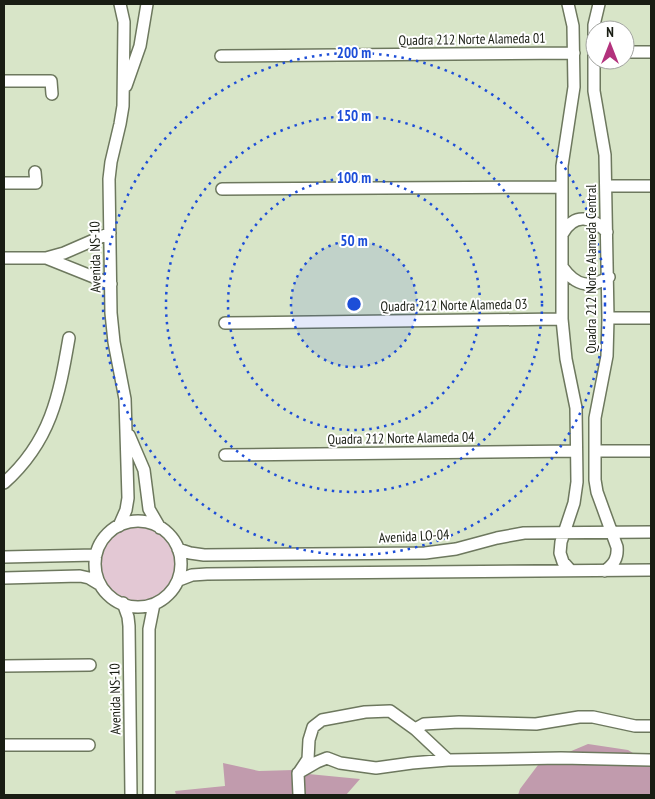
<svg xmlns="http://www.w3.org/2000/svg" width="655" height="799" font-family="'PT Sans Narrow',sans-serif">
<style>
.green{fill:#e3c8d4}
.forest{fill:#c19bad}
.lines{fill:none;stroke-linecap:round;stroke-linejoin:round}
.minor-casing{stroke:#6d785e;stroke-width:14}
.minor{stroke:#fff;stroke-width:11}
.ring{fill:none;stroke:#1d4ed8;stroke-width:2.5;stroke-dasharray:2.5 5}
.labels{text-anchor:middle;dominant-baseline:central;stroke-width:4;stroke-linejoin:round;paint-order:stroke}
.street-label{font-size:14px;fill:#191d13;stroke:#fff}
.centre{fill:#1d4ed8;stroke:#fff;stroke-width:2.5}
.ring-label{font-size:15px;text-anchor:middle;font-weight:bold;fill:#1d4ed8;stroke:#fff;stroke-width:4;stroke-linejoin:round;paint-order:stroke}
</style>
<rect width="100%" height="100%" fill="#d8e5c8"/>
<path class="green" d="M100 564a38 38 0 1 1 76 0a38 38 0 1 1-76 0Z"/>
<path class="forest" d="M588,744l40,6 23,14v31h-133l2,-6 18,-24z
M223,763l36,8 35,-1 4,3 62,6 -14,16h-170l-1,-4 50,-5z"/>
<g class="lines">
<defs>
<path id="minor" d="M568,4l5,22 1,61 -12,79v153l4,40 10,49 1,74 -3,21 -13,39 -1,11 3,9 8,9
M599,4l-5,21v66l11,64 3,163 -1,38 -12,62v62l2,12 20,55c1,11 -3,17 -12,24
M625,52h26
M221,56l353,-3
M4,81h47l1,13
M126,86l14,-40 7,-42
M4,183h32l-1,-11
M607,186h44
M222,189l340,-2
M563,233c12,-21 29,-16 44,-1
M4,258h42l18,-5 46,-20
M46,258l65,26
M563,268c13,18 27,21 46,9
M608,318h43
M225,323l337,-4
M129,435l15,35 5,39 11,19
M595,451h56
M225,455l351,-4
M4,483c47,-42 55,-87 65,-145
M95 564a43 43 0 1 1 86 0a43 43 0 1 1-86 0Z
M119,526l7,-16 2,-12 -3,-99 -11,-57 -3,-29 -2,-134 2,-17 9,-38 3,-18 1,-84 -4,-18
M178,549l12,4 14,2 221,-2 31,-4 41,-11 27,-5 127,-1
M4,557l92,-2
M4,578l76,-2 9,2 10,6
M179,580l13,-5 15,-1 444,-4
M123,603l5,14 1,9 2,169
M4,666l86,-1
M415,729l9,-5 35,-2 77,2 43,-7h14l42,9h16
M4,745h85
M300,771l8,-12 1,-19 4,-13 9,-7 43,-8 25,-1 25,18 33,31
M149,795v-166l5,-25
M299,795l-1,-22 19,-11 10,-4 13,5 36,5 36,-5 36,-3 113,-2 90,2"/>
</defs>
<use href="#minor" class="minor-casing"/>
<use href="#minor" class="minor"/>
</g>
<circle cx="354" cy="304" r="63" fill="#1d4ed8" fill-opacity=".12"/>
<g class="ring">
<circle cx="354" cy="304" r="63"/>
<circle cx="354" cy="304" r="126"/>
<circle cx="354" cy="304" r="188"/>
<circle cx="354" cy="304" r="251"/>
</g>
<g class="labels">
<g class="street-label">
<text transform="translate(472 39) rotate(-1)">Quadra 212 Norte Alameda 01</text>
<text transform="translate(95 257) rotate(-91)">Avenida NS-10</text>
<text transform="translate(591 269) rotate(-90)">Quadra 212 Norte Alameda Central</text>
<text transform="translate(454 305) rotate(-1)">Quadra 212 Norte Alameda 03</text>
<text transform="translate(401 438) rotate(-1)">Quadra 212 Norte Alameda 04</text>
<text transform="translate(414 536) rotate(-3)">Avenida LO-04</text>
<text transform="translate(115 699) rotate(-91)">Avenida NS-10</text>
</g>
</g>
<circle cx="354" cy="304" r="8" class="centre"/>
<g class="ring-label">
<text x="354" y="58">200 m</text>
<text x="354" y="121">150 m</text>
<text x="354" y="183">100 m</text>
<text x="354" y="246">50 m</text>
</g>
<rect width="655" height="799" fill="none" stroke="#191d13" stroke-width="10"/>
<g transform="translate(610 45)"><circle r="24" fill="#ffffff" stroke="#a3a5a1"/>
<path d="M0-4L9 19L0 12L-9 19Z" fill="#b3327d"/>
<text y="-8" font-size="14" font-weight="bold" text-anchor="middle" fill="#191d13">N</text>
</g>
</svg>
